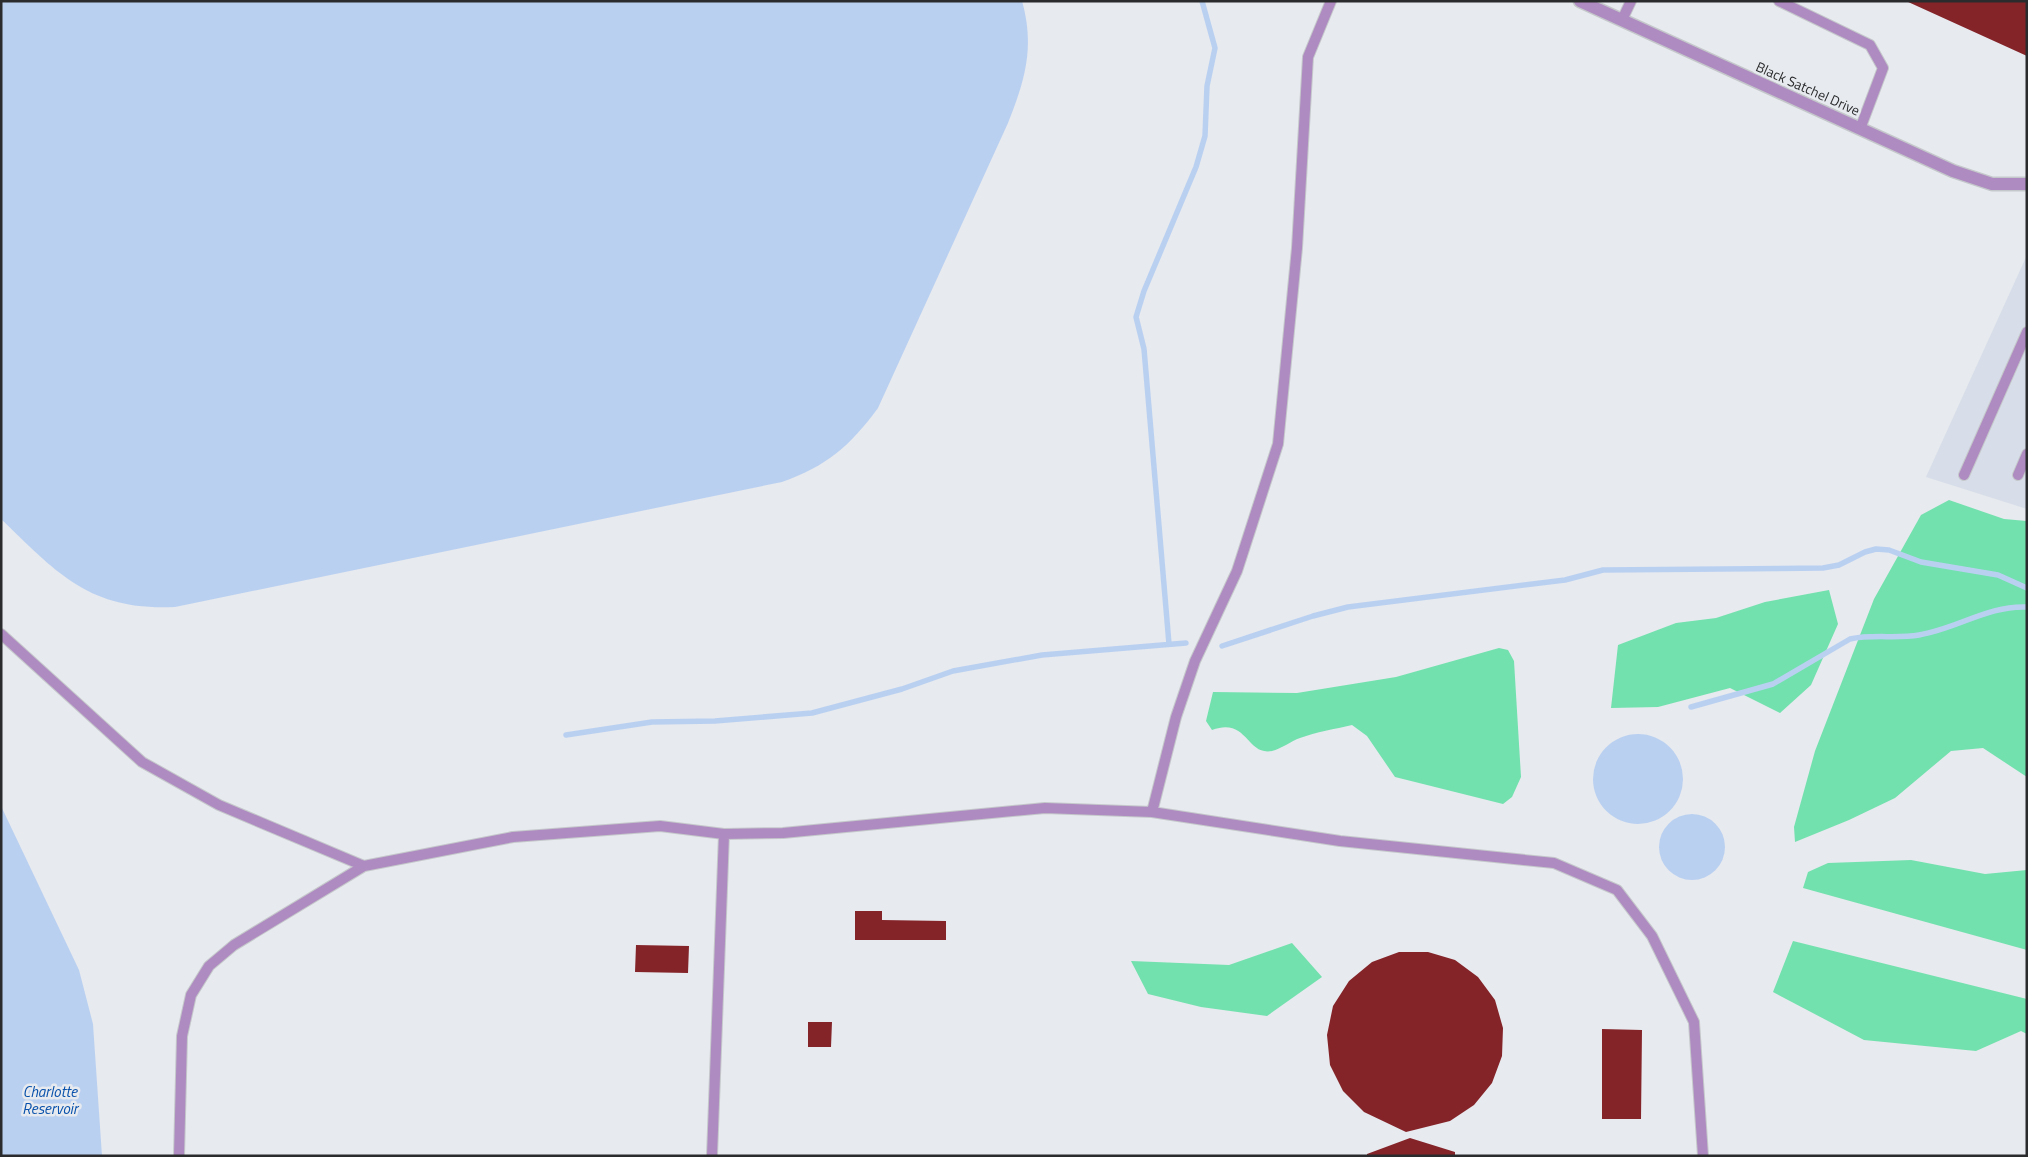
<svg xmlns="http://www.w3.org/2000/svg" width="2028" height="1157" font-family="'Titillium Web',sans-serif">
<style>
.built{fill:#d7dee9}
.green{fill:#72e1ae}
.water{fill:#bad0f1}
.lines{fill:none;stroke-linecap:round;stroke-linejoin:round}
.stream{stroke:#bad0f1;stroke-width:5.5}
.building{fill:#842429}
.service-casing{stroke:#c5c8cb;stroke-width:12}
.minor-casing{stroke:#c5c8cb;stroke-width:15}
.service{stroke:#ae8bc0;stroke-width:10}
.minor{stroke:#ae8bc0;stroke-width:12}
.labels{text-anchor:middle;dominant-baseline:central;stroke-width:5;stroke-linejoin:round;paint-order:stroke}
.street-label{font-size:14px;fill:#2a2b2d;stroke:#e7eaee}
.water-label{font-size:15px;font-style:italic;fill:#0750ab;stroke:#e7eaee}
</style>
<rect width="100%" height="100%" fill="#e7eaee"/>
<path class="built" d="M2027,255v254l-101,-32z"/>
<path class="green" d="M1949,500l55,19 23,2v256l-44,-29 -32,3 -56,47 -46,22 -54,22 -1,-15 21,-76 59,-152 47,-84z
M1829,590l9,34 -27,61 -31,28 -50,-25 -72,19 -47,1 7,-63 58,-22 40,-5 49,-16z
M1499,648l9,2 6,11 7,116 -9,20 -9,7 -108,-27 -28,-41 -15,-11c-17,4 -36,7 -52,13 -9,3 -19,11 -28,13 -26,5 -24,-34 -60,-21l-6,-9 7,-29 84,1 99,-16z
M1911,860l74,14 42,-4v80l-224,-62 5,-16 20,-9z
M1793,941l234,58v35l-6,-3 -45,20 -112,-11 -91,-48z
M1292,943l30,34 -55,39 -66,-9 -53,-13 -17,-33 98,4z"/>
<path class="water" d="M1,1h1021c13,46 3,79 -14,122l-130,285c-28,38 -51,58 -96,74l-607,125c-85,4 -117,-33 -174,-88z
M1593 779a45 45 0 1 1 90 0a45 45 0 1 1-90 0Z
M1,806l78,164 14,54 9,132h-101z
M1659 847a33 33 0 1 1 66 0a33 33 0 1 1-66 0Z"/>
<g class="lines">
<path class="stream" d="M1169,644l-25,-295 -8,-32 8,-26 52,-124 9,-31 2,-50 8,-38 -13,-47
M1222,646l91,-30 35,-9 217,-27 38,-10 220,-2 16,-3 26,-13 11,-3 13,1 32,12 77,13 29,13
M1691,707l82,-23 77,-45c23,-5 46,0 69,-4 37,-6 70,-30 108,-28
M566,735l86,-13 63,-1 97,-8 90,-24 51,-18 89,-16 144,-12"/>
</g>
<path class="building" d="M1906,1h121v55z
M855,911h27v9l64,1v19h-91z
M636,945l53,1 -1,27 -53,-1z
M1399,952h29l27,8 23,17 17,23 8,28 -1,28 -10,27 -18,22 -24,16 -44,11 -42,-20 -21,-21 -13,-26 -3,-30 6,-29 16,-25 23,-19z
M808,1022h24l-1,25h-23z
M1602,1029l40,1 -1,89h-39z
M1410,1138l45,14v4h-88v-2z"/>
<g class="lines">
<defs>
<path id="service" d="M1779,1l91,44 13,23 -23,61
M1622,20l9,-19
M1964,475l63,-143
M2018,475l9,-21
M1,634l141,128 77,43 145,61
M1152,812l24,-95 19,-56 42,-90 41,-127 19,-196 11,-191 23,-56
M179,1156l3,-120 9,-41 18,-29 25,-21 130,-79 149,-29 147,-11 64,8
M712,1156l12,-322 59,-1 262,-25 107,4 188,29 214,22 63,27 35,46 42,86 9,134"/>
<path id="minor" d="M1580,1l373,170 39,13h35"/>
</defs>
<use href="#service" class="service-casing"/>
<use href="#minor" class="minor-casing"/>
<use href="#service" class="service"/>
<use href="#minor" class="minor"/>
</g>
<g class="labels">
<g class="street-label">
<text transform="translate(1808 88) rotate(24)">Black Satchel Drive</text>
</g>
<g class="water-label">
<text x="50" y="1091">Charlotte<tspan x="50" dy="17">Reservoir</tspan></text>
</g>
</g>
<rect width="2028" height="1157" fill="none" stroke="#2a2b2d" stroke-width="5"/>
</svg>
